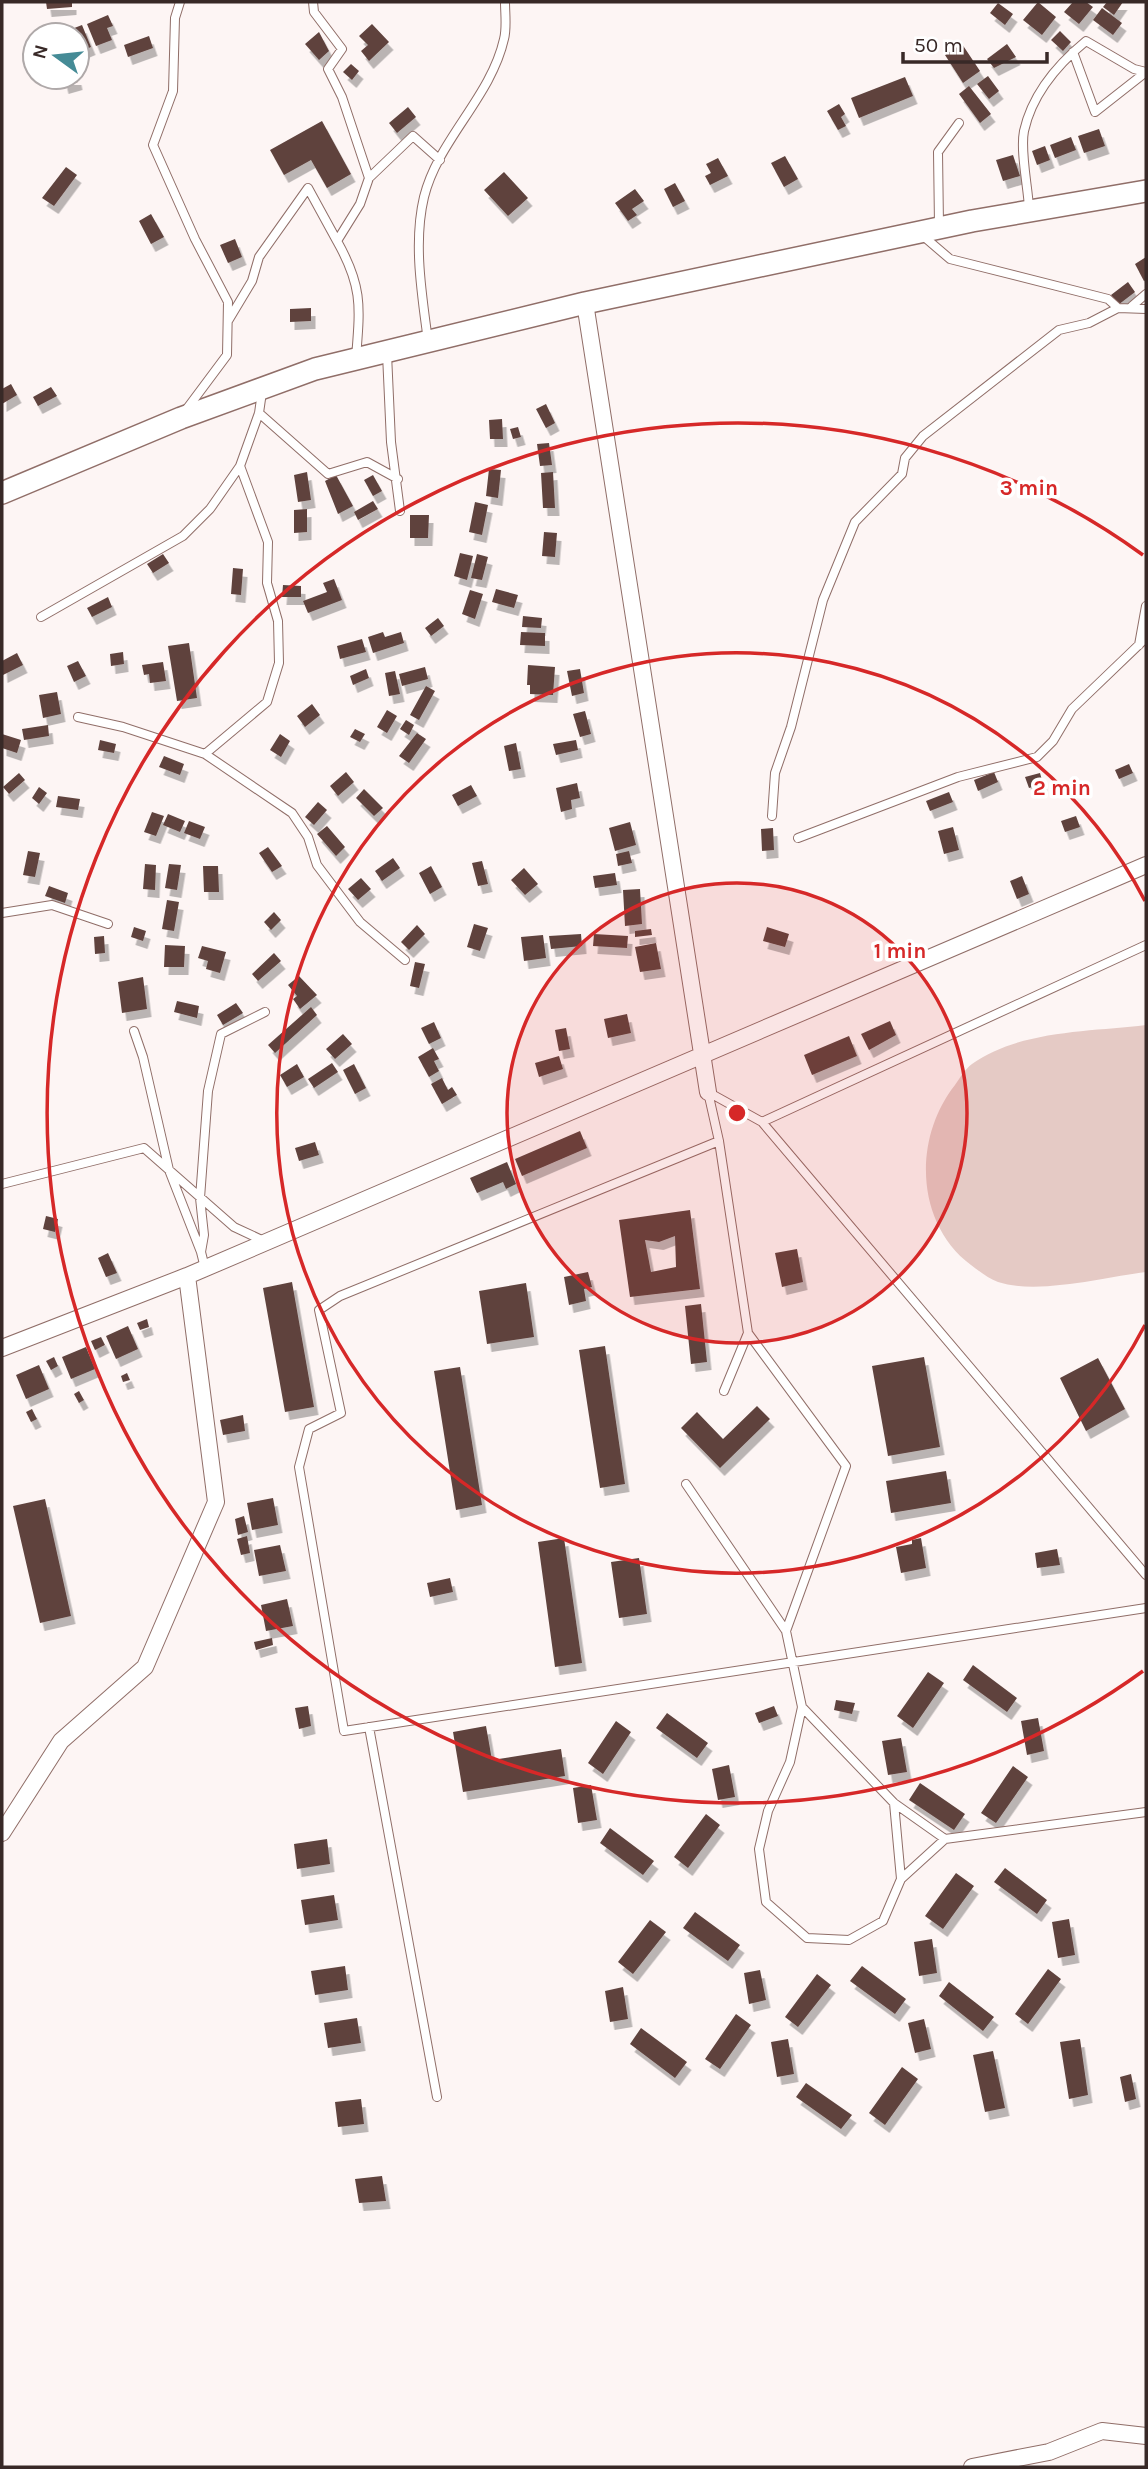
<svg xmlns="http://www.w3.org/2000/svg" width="1148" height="2469" font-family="Karla,sans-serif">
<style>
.green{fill:#e5cac5}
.building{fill:#5f433e;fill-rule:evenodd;filter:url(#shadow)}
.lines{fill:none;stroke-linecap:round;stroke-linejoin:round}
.lane-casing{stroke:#906e68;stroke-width:10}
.street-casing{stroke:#906e68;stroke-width:18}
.secondary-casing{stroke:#906e68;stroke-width:24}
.lane{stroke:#fff;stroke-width:8}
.street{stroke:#fff;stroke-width:16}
.secondary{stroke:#fff;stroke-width:21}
.ring{fill:none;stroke:#d62828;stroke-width:3.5}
.centre{fill:#d62828;stroke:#fff;stroke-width:3.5}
.ring-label{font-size:21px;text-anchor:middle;font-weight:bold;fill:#d62828;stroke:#fff;stroke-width:7;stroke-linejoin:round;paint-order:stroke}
</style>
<defs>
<filter id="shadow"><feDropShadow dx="4.5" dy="8" stdDeviation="0" flood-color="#0004"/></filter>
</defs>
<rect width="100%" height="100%" fill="#fdf5f4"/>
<path class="green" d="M1146,1025v247c-41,5 -108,23 -148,10 -9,-3 -19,-11 -27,-17 -56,-42 -58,-127 -16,-180 5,-7 10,-16 17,-21 48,-34 117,-32 174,-39z"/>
<path class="building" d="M46,2h26v5l-25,2z
M1038,2l18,15 -14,18 -19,-15z
M1073,2h13l7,5 -14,17 -15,-12z
M1107,2h16l-9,13 -11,-8z
M998,3l15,11 -8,11 -15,-12z
M1102,8l20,15 -9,12 -20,-15z
M108,15l5,11 -6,2 5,12 -16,6 -9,-22z
M372,24l17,18 -20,19 -8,-10 7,-6 -9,-9z
M82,25l9,22 -14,6v-18l-13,-3z
M1060,31l11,11 -8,9 -12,-11z
M319,32l10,19 -10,9 -14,-16z
M149,36l4,12 -25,9 -4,-12z
M962,44l18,27 -17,12 -18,-28z
M1007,44l9,13 -22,11 -7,-9z
M351,64l8,7 -7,9 -9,-8z
M988,76l11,15 -10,8 -12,-15z
M62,77h15l1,5 -14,4z
M905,77l8,19 -54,22 -8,-20z
M969,86l22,28 -11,9 -21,-29z
M839,104l6,10 -4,3 5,9 -8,4 -11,-19z
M408,107l8,10 -19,16 -8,-10z
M322,121l29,53 -24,14 -16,-28 -27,15 -14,-25z
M1099,129l6,17 -21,7 -6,-17z
M1071,137l5,13 -21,8 -5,-13z
M1045,146l5,14 -13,5 -5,-14z
M1013,155l7,21 -17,5 -7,-21z
M785,156l13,23 -14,8 -13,-24z
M718,158l10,18 -18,9 -5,-9 6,-3 -5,-9z
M66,167l11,8 -23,31 -12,-8z
M504,172l24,26 -20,18 -24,-26z
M675,183l10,18 -12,6 -9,-18z
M635,189l9,12 -12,8 5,6 -9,6 -13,-18z
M151,214l13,23 -13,7 -12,-23z
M235,239l7,18 -14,6 -8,-18z
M1146,257v23l-2,1 -9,-17z
M1128,282l7,10 -17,13 -7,-10z
M311,308v13l-21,1v-13z
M11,384l6,11 -15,9v-15z
M51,387l6,9 -19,10 -5,-9z
M546,404l9,19 -9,5 -10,-19z
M502,419l1,20h-13l-1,-19z
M518,427l3,10 -8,2 -3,-10z
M549,443l3,22 -12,1 -3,-22z
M489,469l12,1 -3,28 -12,-2z
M307,472l4,28 -13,2 -4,-27z
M553,472l2,36h-12l-2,-35z
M336,475l17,31 -15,8 -13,-33z
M373,475l9,16 -9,5 -9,-16z
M373,501l5,8 -20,11 -4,-8z
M475,502l13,3 -6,30 -13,-3z
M307,509v23l-13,1v-23z
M410,515h19l-1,23h-18z
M544,532l13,1 -2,24 -13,-1z
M460,553l13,3 -6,24 -13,-4z
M163,554l6,9 -16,10 -6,-9z
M477,554l11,3 -6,23 -11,-2z
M233,568l10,1 -2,26 -10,-1z
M334,579l8,21 -34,13 -5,-12 24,-9 -4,-9z
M283,585l18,1v11h-19z
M496,589l22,6 -4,13 -22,-6z
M470,590l13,4 -8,25 -13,-5z
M108,597l4,10 -20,10 -5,-9z
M523,616l19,2 -1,10 -19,-1z
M438,618l6,8 -13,10 -6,-8z
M383,632l2,5 16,-5 3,11 -31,10 -5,-16z
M521,632l24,1v13l-25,-1z
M362,639l4,13 -26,7 -3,-13z
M189,643l8,55 -20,3 -9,-55z
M123,652l1,12 -13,2 -1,-12z
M17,653l6,12 -20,10 -1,-14z
M78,661l8,15 -12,6 -7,-16z
M163,662l3,19 -16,2 -1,-9 -5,1 -2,-10z
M528,665l27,2 -2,28 -23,-1v-9h-3z
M425,667l3,12 -26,7 -3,-12z
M366,669l3,9 -16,7 -3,-9z
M580,669l4,24 -12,3 -5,-25z
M395,671l5,23 -11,2 -4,-23z
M426,686l9,5 -16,29 -9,-5z
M57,692l4,22 -18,4 -4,-23z
M312,704l8,11 -15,12 -8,-11z
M387,710l10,6 -10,17 -10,-6z
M585,711l6,23 -11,3 -7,-23z
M406,720l8,5 -5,10 -9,-6z
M48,725l1,11 -25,4 -2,-11z
M355,729l10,5 -5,8 -10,-5z
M417,733l9,6 -17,24 -10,-7z
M2,734l19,6 -4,13 -15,-5z
M280,734l10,7 -9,16 -11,-7z
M100,740l16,4 -2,9 -16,-3z
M576,740l2,10 -22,5 -3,-11z
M516,743l5,26 -12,2 -5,-25z
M164,756l20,8 -4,11 -21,-8z
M1129,764l4,9 -14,6 -4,-9z
M346,772l8,10 -16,14 -8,-10z
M994,772l4,10 -20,9 -4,-11z
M19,773l6,7 -16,14 -6,-7z
M1040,773l3,11 -14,4 -4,-11z
M577,783l3,15 -9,2 1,9 -11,3 -5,-24z
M471,785l6,11 -19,10 -6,-11z
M39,787l8,6 -8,11 -7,-6z
M364,789l19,19 -9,8 -18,-18z
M949,792l4,10 -23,9 -4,-10z
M58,796l22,3 -2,11 -22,-3z
M318,802l9,8 -13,15 -9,-8z
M152,812l12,4 -8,20 -12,-4z
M168,814l17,7 -5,11 -17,-7z
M1076,816l4,11 -15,5 -4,-11z
M189,821l16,6 -5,12 -16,-6z
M630,822l6,23 -21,6 -6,-23z
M327,826l18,21 -9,9 -19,-22z
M953,827l6,23 -15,4 -6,-23z
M773,828l1,22 -12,1 -1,-22z
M268,847l14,19 -10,6 -13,-19z
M28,851l12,2 -5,24 -12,-2z
M629,851l3,12 -14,3 -2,-12z
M393,858l7,10 -18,13 -7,-10z
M482,861l6,23 -10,2 -6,-23z
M145,864l11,1 -1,25 -12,-1z
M169,864l12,1 -4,25 -12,-2z
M203,866h15l1,26h-15z
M431,866l11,21 -12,7 -11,-21z
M524,868l14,16 -13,11 -14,-15z
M615,873l2,12 -22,3 -2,-12z
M1022,876l7,18 -12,5 -7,-18z
M361,878l10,11 -13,11 -10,-11z
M49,886l19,7 -3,10 -20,-7z
M640,889l2,35 -17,2 -2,-36z
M167,900l12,2 -5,29 -12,-2z
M274,912l7,8 -10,10 -7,-8z
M474,924l14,4 -8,23 -13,-4z
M417,925l8,9 -16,16 -8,-8z
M134,927l12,4 -3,10 -12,-4z
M767,927l22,7 -4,13 -22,-6z
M651,929l1,6 -17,2v-6z
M581,934l1,12 -31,3 -2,-13z
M594,934l34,2 -1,12 -34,-2z
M543,935l3,23 -22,3 -3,-24z
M104,936l1,17 -10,1 -1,-17z
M656,943l5,26 -21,3 -5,-25z
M165,945l20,1 -1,21h-20z
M202,946l24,6 -6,21 -14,-4 2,-8 -10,-3z
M274,953l7,8 -23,20 -6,-7z
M415,962l10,2 -6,24 -9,-2z
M299,976l18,19 -17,14 -7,-10 4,-3 -9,-11z
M143,977l4,32 -25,4 -4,-31z
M177,1001l22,5 -2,12 -23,-6z
M236,1003l7,10 -20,12 -6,-10z
M311,1007l6,8 -42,38 -7,-8z
M627,1014l4,19 -23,5 -4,-19z
M890,1021l6,14 -27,15 -8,-16z
M434,1022l7,16 -12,6 -8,-16z
M566,1028l4,21 -11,2 -4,-21z
M343,1034l9,10 -17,15 -9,-10z
M849,1036l8,20 -45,19 -8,-20z
M433,1048l6,11 -5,2 5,10 -10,6 -11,-20z
M559,1056l4,13 -24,8 -4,-14z
M332,1063l6,9 -24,16 -6,-9z
M297,1064l7,13 -17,10 -7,-12z
M354,1064l12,24 -11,6 -12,-24z
M442,1078l6,12 4,-3 5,8 -15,9 -11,-20z
M580,1131l7,17 -65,28 -7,-17z
M315,1142l4,13 -20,6 -4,-13z
M507,1162l9,22 -10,5 -3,-7 -26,11 -7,-15z
M690,1210l10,79 -70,8 -11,-77zM675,1236l1,31 -25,5 -6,-32 14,2z
M46,1216l12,3 -3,13 -12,-3z
M797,1249l6,33 -21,5 -7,-34z
M108,1253l9,20 -11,4 -8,-19z
M588,1272l4,15 -8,2 2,12 -17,4 -5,-28z
M292,1282l22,125 -29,5 -22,-124z
M526,1283l8,54 -47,7 -8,-53z
M701,1304l6,58 -16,2 -6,-58z
M147,1319l2,8 -9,3 -3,-7z
M128,1326l10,23 -22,10 -10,-23z
M101,1337l4,8 -10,5 -4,-9z
M605,1346l20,138 -25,4 -21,-138z
M86,1347l9,22 -24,10 -9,-22z
M54,1357l4,9 -7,4 -5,-9z
M924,1357l16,90 -52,9 -16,-90z
M1098,1358l27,51 -39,22 -26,-53z
M39,1365l10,24 -23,10 -10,-24z
M460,1367l22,138 -26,5 -22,-139z
M127,1373l3,7 -7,2 -2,-6z
M79,1391l5,9 -5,3 -5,-9z
M757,1406l13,13 -50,49 -39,-40 16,-16 26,27z
M32,1409l5,10 -6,3 -5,-10z
M243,1415l2,16 -22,4 -3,-15z
M946,1471l5,32 -60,10 -5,-32z
M273,1498l5,27 -26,5 -5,-27z
M45,1499l26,117 -31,7 -27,-117z
M244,1516l4,16 -10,3 -3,-16z
M247,1536l3,17 -9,2 -4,-16z
M564,1538l18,125 -27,4 -17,-125z
M921,1538l5,30 -25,5 -5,-26 16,-3v-4z
M280,1545l6,26 -27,5 -5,-26z
M1057,1549l3,16 -23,3 -2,-15z
M639,1558l8,56 -28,4 -8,-56z
M450,1578l3,14 -23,5 -3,-14z
M287,1599l6,27 -27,5 -5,-26z
M272,1638l1,7 -17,5 -2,-8z
M973,1665l44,33 -10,14 -44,-32z
M928,1672l16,11 -31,45 -16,-12z
M836,1700l19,3 -3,11 -18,-4z
M308,1706l3,20 -12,3 -4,-21z
M774,1706l4,10 -19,7 -4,-10z
M667,1713l41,30 -11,15 -41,-30z
M1038,1718l6,33 -17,4 -6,-34z
M616,1721l15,11 -28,42 -15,-11z
M486,1726l6,34 69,-11 4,27 -102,16 -10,-60z
M901,1738l6,34 -19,3 -6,-34z
M729,1765l6,32 -17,3 -6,-31z
M1013,1766l15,11 -32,46 -15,-10z
M920,1783l45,31 -11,16 -45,-30z
M591,1785l6,35 -19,3 -5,-35z
M706,1814l14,11 -32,43 -14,-11z
M610,1828l44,33 -11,14 -43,-32z
M327,1839l3,25 -33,5 -3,-25z
M1005,1868l42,32 -10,14 -43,-32z
M956,1873l18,13 -31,43 -18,-13z
M334,1895l4,25 -33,5 -4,-25z
M695,1912l45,33 -12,16 -45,-33z
M1069,1919l6,36 -17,3 -6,-36z
M650,1920l16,12 -33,42 -15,-12z
M932,1939l5,34 -18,3 -5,-34z
M345,1966l3,24 -33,5 -4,-24z
M862,1966l44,33 -11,15 -45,-33z
M1048,1969l13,10 -33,45 -13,-10z
M760,1970l6,30 -17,4 -5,-31z
M817,1974l14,11 -33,42 -13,-10z
M949,1982l45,35 -11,14 -44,-35z
M623,1987l5,32 -18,3 -5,-31z
M736,2014l15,11 -31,44 -15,-10z
M357,2018l4,25 -33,5 -4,-25z
M924,2019l7,30 -16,4 -7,-30z
M641,2028l46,34 -12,16 -45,-34z
M788,2039l6,35 -17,3 -6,-35z
M1080,2039l8,56 -19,4 -9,-57z
M993,2051l12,57 -20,4 -12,-57z
M902,2067l16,12 -33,46 -16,-12z
M1131,2074l5,25 -11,3 -5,-25z
M806,2083l46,32 -11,14 -45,-32z
M361,2099l3,25 -26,3 -3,-25z
M382,2176l4,25 -27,2 -4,-24z"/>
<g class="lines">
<defs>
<path id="lane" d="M180,2l-5,16 -2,73 -20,54 42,94 33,63 -1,53 -41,55
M313,2l1,10 28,37 -14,20 14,28 27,81
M1073,52l22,60 51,-40
M1029,208c-1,-21 -9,-57 -5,-77 8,-36 34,-67 62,-90l48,28 12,3
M939,225l-1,-73 21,-29
M922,235l28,24 158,40 10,9
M1132,306l14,-12
M228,321l24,-40 7,-24 49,-69 29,53
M428,341c-6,-46 -15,-98 -4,-144 14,-57 67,-100 80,-158 3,-11 1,-25 1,-37
M387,354l4,88 9,69
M356,358c4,-51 7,-71 -19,-117l23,-37 9,-26 44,-42 27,24
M259,413l69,61 39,-12 31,17
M41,617l142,-81 27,-27 30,-43
M1139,645l7,-39
M78,717l45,10 82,27 87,59 16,24 9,28 43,57 45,38
M205,754l62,-52 12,-39 -1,-42 -11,-38 1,-41 -28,-76 19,-53 3,-21
M772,816l3,-43 16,-46 32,-127 32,-78 47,-48 3,-16 18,-22 136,-106 30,-7 29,-15 28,1
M798,838l160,-61 79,-20 16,-16 19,-32 74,-71
M2,913l50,-8 56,19
M134,1031l9,26 26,113 32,82
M708,1092l54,30 384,453
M708,1092l11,49 29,192 -24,58
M762,1122l384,-177
M719,1141l-379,155 -21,14 22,103 -32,16 -10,38 45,264 802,-123
M2,1184l142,-36 90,79 30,14
M205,1268l-4,-16 3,-17 -4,-37 8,-107 13,-57 44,-22
M748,1333l98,133 -60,165
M686,1484l100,147 16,76 -12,55 -22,49 -9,38 7,53 41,36 42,2 34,-19 18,-42 -7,-76
M802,1707l92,96 51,36
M369,1727l68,370
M901,1879l44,-40 201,-27"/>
<path id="street" d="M585,303l123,789
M2,1348l185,-72 959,-411
M2,1833l59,-92 84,-74 71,-165 -29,-226
M972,2467l77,-15 53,-21 44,5"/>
<path id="secondary" d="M2,493l179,-75 134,-49 270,-66 387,-82 174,-30"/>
</defs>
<use href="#lane" class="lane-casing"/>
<use href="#street" class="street-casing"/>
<use href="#secondary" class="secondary-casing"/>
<use href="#lane" class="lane"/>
<use href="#street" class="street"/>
<use href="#secondary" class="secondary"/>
</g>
<circle cx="737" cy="1113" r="230" fill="#d62828" fill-opacity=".12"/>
<g class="ring">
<circle cx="737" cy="1113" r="230"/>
<path d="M1145 1325A460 460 0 1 1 1145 901"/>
<path d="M1143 1671A690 690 0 1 1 1143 555"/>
</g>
<circle cx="737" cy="1113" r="10" class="centre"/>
<g class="ring-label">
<text x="1029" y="495">3 min</text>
<text x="1062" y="795">2 min</text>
<text x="900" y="958">1 min</text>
</g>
<rect width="1148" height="2469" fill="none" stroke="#382927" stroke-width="7"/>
<g transform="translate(56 56) rotate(285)"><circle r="33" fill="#ffffff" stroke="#afa9a9" stroke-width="2"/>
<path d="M0-5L12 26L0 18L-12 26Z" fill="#458b96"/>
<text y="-10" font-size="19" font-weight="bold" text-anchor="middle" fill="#382927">N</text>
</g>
<path d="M903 52v10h144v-10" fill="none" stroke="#382927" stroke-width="3.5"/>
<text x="914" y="52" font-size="21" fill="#382927" stroke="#ffffff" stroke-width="5" paint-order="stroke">50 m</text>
</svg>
